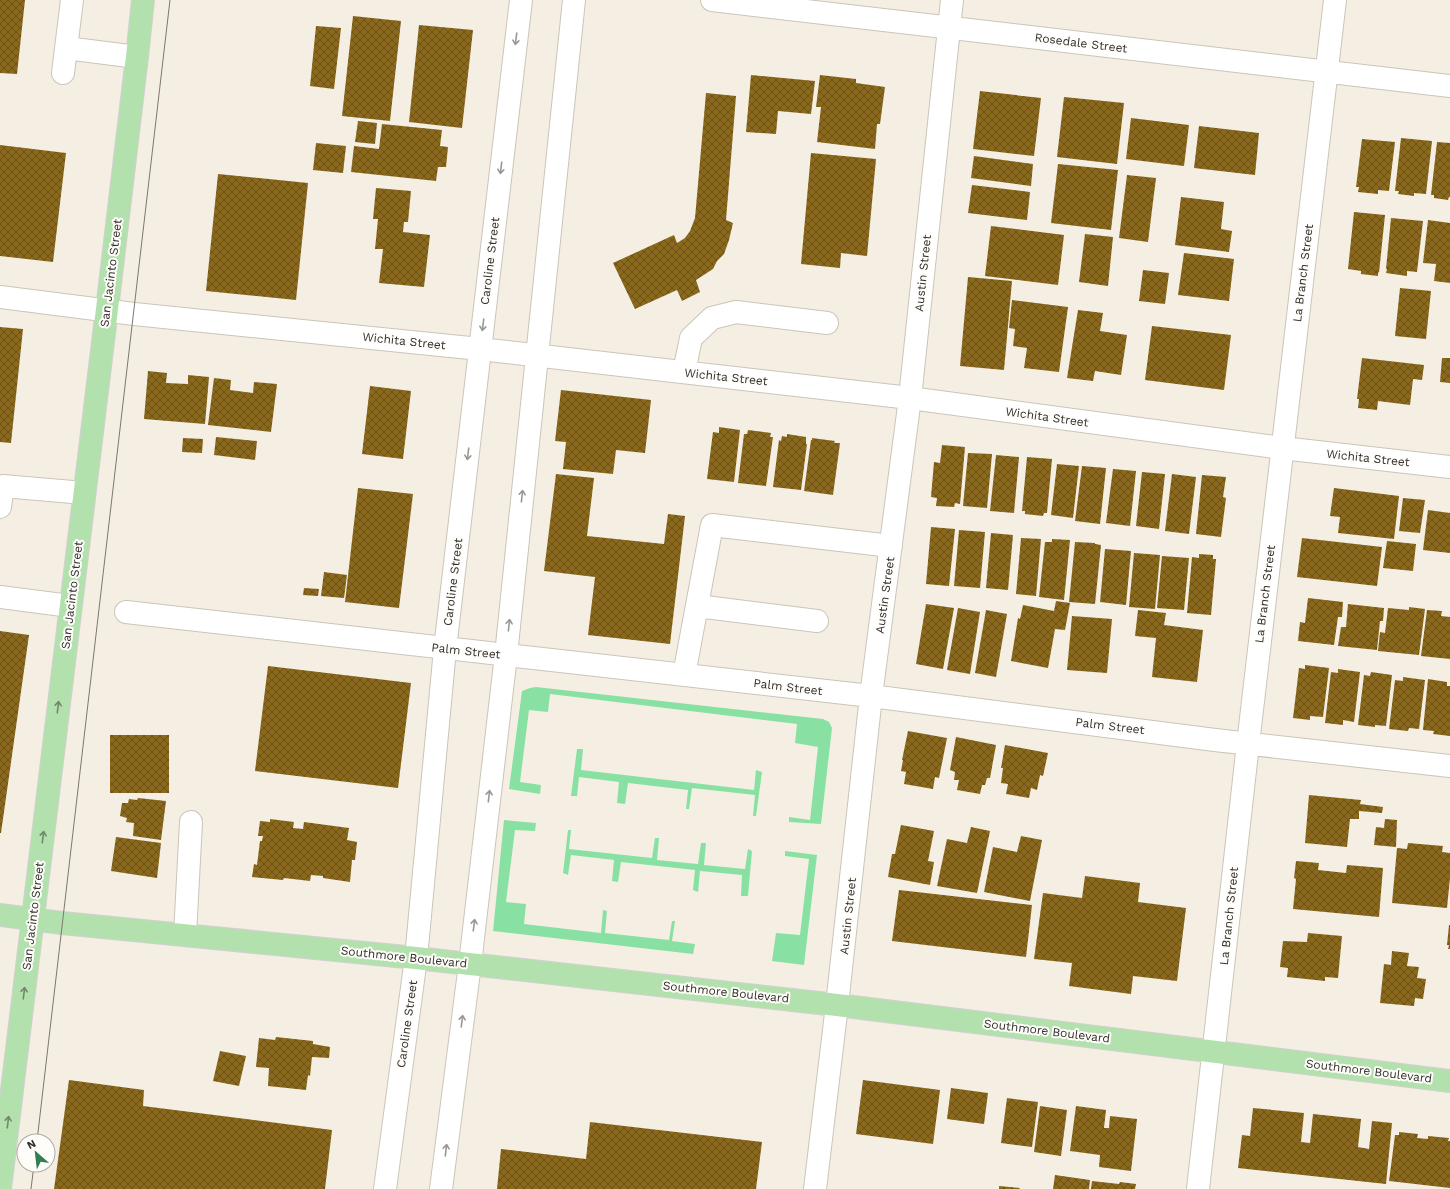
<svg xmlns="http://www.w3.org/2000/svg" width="1450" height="1189" font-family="'Work Sans',sans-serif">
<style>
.green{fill:#88e1a2}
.building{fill:url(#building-cross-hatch)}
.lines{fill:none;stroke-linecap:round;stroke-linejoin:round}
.minor-casing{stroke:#cbc5b9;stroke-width:24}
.major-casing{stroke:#d2d1d0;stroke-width:24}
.minor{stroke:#fff;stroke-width:22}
.major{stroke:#b3e1ae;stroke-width:22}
.tram{stroke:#7b7870;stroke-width:1}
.oneway{stroke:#989895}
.oneway2{stroke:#72886c}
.labels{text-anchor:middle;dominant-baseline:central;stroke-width:4;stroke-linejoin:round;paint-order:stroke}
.street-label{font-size:12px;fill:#32302b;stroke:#fefdfa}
</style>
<defs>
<pattern id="building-cross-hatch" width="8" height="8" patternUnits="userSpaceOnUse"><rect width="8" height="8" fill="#8b691c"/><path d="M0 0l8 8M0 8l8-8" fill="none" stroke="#6c5218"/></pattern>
</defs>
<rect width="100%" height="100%" fill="#f5efe3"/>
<path class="green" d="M536,687l287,32 6,3 3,6 -11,96 -32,-2v-5l21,3 8,-73 -23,-4 2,-19 -247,-30 -2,18 -19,-2 -9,72 21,3 -1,9 -31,-5 13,-98 8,-3z
M577,749h6l-2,21 173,20 2,-20 6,2 -6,44h-3l2,-21 -63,-7 -3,21h-3l2,-19 -60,-7 -3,21 -8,-1 2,-21 -40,-5 -2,19h-6z
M504,820l32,3 -1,8 -20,-1 -9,72 20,2 -2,20 77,9 2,-23 4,1 -2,22 64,7 3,-19h3l-3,20 23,3 -2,10 -200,-23z
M568,830h3l-2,19 83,9 3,-20h4l-2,22 41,4 3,-21h5l-2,22 41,4 3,-20 4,2 -4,45h-7l1,-21 -42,-4 -2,21 -5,-2 2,-20 -74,-8 -3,20 -6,-1 2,-21 -43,-5 -3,20 -5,-2z
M785,851l32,4 -13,110 -32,-4 4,-28 24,2 9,-76 -24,-3z"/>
<path class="building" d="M0,0h25l-8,74 -17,-1z
M353,16l48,5 -11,100 -48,-5z
M419,25l54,5 -11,98 -53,-6z
M316,26l25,2 -7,61 -24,-3z
M751,75l64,6 -4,33 -33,-3 -2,23 -30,-2z
M820,75l36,4v4l29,4 -5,37h-3l-2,25 -58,-7 4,-35h-5z
M980,91l61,7 -7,58 -61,-7z
M706,93l30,3 -10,124 7,3 -4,17 -5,14 -7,7 -4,8 -17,11 4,12 -18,9 -5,-11 -42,19 -22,-46 61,-28 3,8 8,-5 5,-7 5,-13z
M1064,97l60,6 -7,61 -60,-7z
M1131,118l58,7 -5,41 -58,-7z
M358,121l19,2 -2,21 -20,-2z
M382,124l60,6 -2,16 8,1 -2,20h-8l-2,14 -85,-9 3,-26 25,3z
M1199,126l60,7 -4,42 -61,-7z
M1401,138l31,3 -6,53 -12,-1v3l-16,-2 1,-3h-4z
M1362,139l33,3 -6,49 -11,-1v4l-20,-2 1,-5h-3z
M1437,142l13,1v54h-1l-1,3 -14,-2v-3h-3z
M316,143l30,3 -3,27 -30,-3z
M0,145l66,8 -13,109 -53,-6z
M811,153l65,6 -9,97 -26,-3 -1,15 -39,-4z
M974,156l59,8 -2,22 -60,-8z
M1058,164l60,6 -7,60 -60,-7z
M218,174l90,9 -12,117 -90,-9z
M1127,175l29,3 -8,64 -29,-4z
M972,185l58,7 -3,28 -59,-7z
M376,188l35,3 -3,31h-4l-1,10 27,3 -6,52 -45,-4 4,-34h-8l3,-30h-5z
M1181,197l43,5 -3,27 11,2 -3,21 -54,-7z
M1354,212l31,3 -6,58 -1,-1v4l-17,-2v-3l-13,-2z
M1391,218l32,3 -6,51 -10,-1v5l-21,-3 1,-4h-1z
M1428,220l22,3v60l-16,-2 2,-17 -13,-1z
M991,226l73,9 -6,50 -73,-9z
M1085,234l28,3 -5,49 -29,-4z
M1184,253l50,6 -5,42 -51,-6z
M1143,270l26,3 -4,31 -26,-3z
M968,277l44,4 -8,89 -44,-4z
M1400,288l31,3 -5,48 -31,-3z
M1012,300l56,7 -9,65 -35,-4 3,-20 -14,-2 2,-17 -6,-1z
M1078,310l25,3 -3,18 27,4 -6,40 -26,-4 -2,10 -26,-3z
M1152,326l79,9 -7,55 -79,-10z
M0,327l23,2 -12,114 -11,-1z
M1362,358l62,7 -2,15 -9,-1 -3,26 -32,-4 -1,9 -19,-2 1,-9h-2z
M1442,358h8v25l-10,-1z
M148,371l19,2 -1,10 22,1v-9l21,2 -4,47 -61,-5z
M214,378l17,2 -1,10 23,3 1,-11 23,2 -6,48 -63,-7z
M370,386l41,5 -8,68 -41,-5z
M561,390l90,10 -6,53 -29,-3 -3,24 -50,-5 3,-27 -11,-1z
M719,427l21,3 -6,52 -27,-3 6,-47 6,1z
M748,430l23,3 -1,4h3l-7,49 -28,-3 6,-49h3z
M787,434l19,3v7h1l-6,46 -28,-3 6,-47 2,1 1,-5 5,1z
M216,437l41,4 -2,19 -41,-5z
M183,438l20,1 -1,14 -20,-1z
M812,438l23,3 -1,2h6l-7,52 -29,-4 7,-51h1z
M942,445l23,2 -5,57 -5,-1 -1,4 -18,-1 1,-8 -6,-1 3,-35 6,1z
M968,453l24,1 -5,54 -24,-2z
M996,455l23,2 -5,56 -24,-2z
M1027,457l25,2 -5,54h-3l-1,3 -18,-2v-3h-3z
M1057,464l22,2 -6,52 -22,-3z
M1082,466l24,2 -6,56 -25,-3z
M1113,469l23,2 -6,55 -24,-3z
M1142,472l23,2 -6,55 -23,-3z
M556,474l38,4 -7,58 77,8 4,-30 17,2 -15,128 -82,-9 7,-58 -51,-6z
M1172,474l24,3 -7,57 -24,-3z
M1202,475l24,2 -3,20 3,1 -5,39 -25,-3z
M358,488l55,6 -14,114 -54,-6z
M1334,488l65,8 -5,43 -56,-6 2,-16 -10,-1z
M1403,498l22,2 -5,33 -21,-2z
M1428,510l22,3v40l-27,-3z
M931,527l24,2 -6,57 -23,-2z
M959,530l26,2 -5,56 -26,-2z
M991,533l22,2 -5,55 -22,-2z
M1021,538l20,1 -5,57 -20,-2z
M1302,538l80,9 -5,39 -80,-9z
M1052,539l18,1 -6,60 -25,-3 6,-55h7z
M1387,541l29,3 -3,27 -30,-3z
M1075,542l20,1v1l6,1 -6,59 -26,-2z
M1105,549l26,2 -5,54 -26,-3z
M1134,553l26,2 -5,54 -26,-2z
M1199,554l14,1v4h3l-5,56 -24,-2 5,-56 7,1z
M1162,556l27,2 -5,52 -27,-2z
M324,572l23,3 -3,23 -23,-2z
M304,588l15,1 -1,7 -15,-1z
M1308,598l35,4 -1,15h-4l-4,28 -36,-4 2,-19 5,1z
M1056,601l14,2 -5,27 -10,-1 -7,39 -37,-7 7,-43 2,1 3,-14 31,6z
M926,604l28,4 -11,61 -27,-5z
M1348,604l36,4 -1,13h-3l-3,29 -39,-4 3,-19h5z
M1409,607l16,2 -6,46 -41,-4 2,-19 5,1 3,-25 21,2z
M958,608l22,4 -10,62 -23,-4z
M986,610l21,4 -11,63 -21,-4z
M1138,610l28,3 -2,12 39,5 -6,52 -45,-5 4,-39 -21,-2z
M1427,610l15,1 -1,5 9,1v42l-29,-3z
M1072,616l40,3 -5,54 -40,-3z
M0,631l29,4 -28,198h-1z
M1305,665l24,3 -6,49 -13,-1v4l-17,-2 6,-50 6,1z
M268,666l143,17 -13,105 -143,-17z
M1338,669l22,3 -6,50 -11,-2v5l-18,-2 6,-51 7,1z
M1371,672l21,3 -6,51 -11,-1v2l-17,-2 6,-50 6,1z
M1403,677l22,3 -6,49 -10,-1 -1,3 -19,-2 6,-49 8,1z
M1428,679l19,3v4h3v50l-17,-2 1,-3 -11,-1z
M908,731l39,7 -8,40 -4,-1 -2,12 -29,-5 2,-12 -5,-1 2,-11h-1z
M110,735h59v58h-59z
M956,737l40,8 -6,33h-3l-2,7h-3l-2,9 -23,-4 2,-10h-5l1,-8 -5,-2z
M1005,745l43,8 -5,23 -3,-1 -3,15 -6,-2 -2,10 -23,-4 2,-10 -7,-1 2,-15h-2z
M1309,795l52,5 -1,4 23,3 -1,6 -23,-2v8h-9l-3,28 -42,-4z
M138,798l28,3 -5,39 -28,-4 1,-13 -8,-1 1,-4 -7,-2 2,-13h6l1,-4 8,1z
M270,819l24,3 -1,6 10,1 1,-7 45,6 -2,12 10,2 -2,18h-3l-2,22 -27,-4v-2l-12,-1 -1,6 -26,-3 -1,2 -31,-3 2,-13 3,1 3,-24h2l1,-5h-5l2,-15 10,1z
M1385,819l12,1 -1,27 -22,-2 2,-18 8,1z
M901,825l33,6 -6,30 6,1 -4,23 -42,-8 4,-23h3z
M971,827l19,4 -13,62 -40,-7 10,-47 20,4z
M1021,836l21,4 -12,61 -46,-9 9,-45 24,5z
M116,837l45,6 -4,35 -46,-7z
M1408,843l35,3 -1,6 8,1v25l-3,30 -55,-5 5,-55 10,1z
M1296,861l23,2 -1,7 28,3 1,-8 36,3 -4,49 -86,-8 3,-30 -2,-1z
M1085,876l55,7 -2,19 48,6 -9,73 -44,-5 -2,18 -62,-8 3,-23 -38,-4 9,-66 39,5z
M899,890l133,15 -6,52 -134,-16z
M1449,925h1v24h-2l1,-4h-2z
M1308,933l34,3 -4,42 -13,-1v4l-38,-4 1,-9 -8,-1 3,-26 24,1z
M1392,951l17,2 -2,13 12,1 -2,11 9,1 -3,20 -8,-1 -1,8 -34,-3 4,-39 7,1z
M276,1037l37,4v3l17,3 -1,11 -17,-1 -2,19 -2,-1 -2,15 -38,-4 1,-18 -13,-1 3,-29 16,2z
M220,1051l26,5 -7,30 -26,-5z
M69,1080l75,10 -1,16 189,24 -7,59h-271z
M863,1080l77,10 -7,54 -77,-10z
M951,1088l37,5 -4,31 -37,-5z
M1007,1098l31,4 -6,45 -31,-4z
M1040,1106l27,4 -6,46 -27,-4z
M1076,1106l30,4 -2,18h5l1,-12 27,3 -6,52 -32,-4 1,-12 -30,-4z
M1253,1108l51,5 -3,29 9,1 3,-29 48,5 -3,28 11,2 3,-28 20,2 -6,61 -148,-16 4,-33 8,1z
M590,1122l172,20 -6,47h-259l4,-40 85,10z
M1399,1132l19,2 -1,4 11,1v-3l21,2 -1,3h2v47l-61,-7 6,-46h4z
M1055,1175l35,5 -1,9h-36z
M1092,1181l27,3 1,-2 16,2 -1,5h-44z
M999,1186l21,2 -1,1h-20z"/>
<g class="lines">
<defs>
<path id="minor" d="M712,0l738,86
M66,48l71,9
M63,73l9,-73
M0,297l134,17 346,35 430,49 372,50 168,19
M684,372l7,-34 21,-20 24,-6 91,11
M0,507l3,-21 81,7
M0,597l70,9
M697,606l120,15
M126,612l745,84 344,44 235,26
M684,675l28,-150 179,21
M185,935l6,-113
M385,1189l31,-231 29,-309 76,-649
M441,1189l29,-225 36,-309 68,-655
M815,1189l22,-184 34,-309 39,-298 42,-398
M1198,1189l50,-445 87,-744"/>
<path id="major" d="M0,915l62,8 354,35 421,47 613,76
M0,1189l107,-880 30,-252 6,-57"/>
</defs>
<use href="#minor" class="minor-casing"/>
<use href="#major" class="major-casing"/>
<use href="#minor" class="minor"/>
<use href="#major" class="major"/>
<path class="tram" d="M37,1141l133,-1141
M31,1189l3,-24"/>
</g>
<defs><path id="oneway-shaft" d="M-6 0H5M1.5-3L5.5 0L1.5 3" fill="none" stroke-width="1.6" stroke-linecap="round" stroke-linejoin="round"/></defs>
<g class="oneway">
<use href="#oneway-shaft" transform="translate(516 39) rotate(97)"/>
<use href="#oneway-shaft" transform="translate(501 168) rotate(97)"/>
<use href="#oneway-shaft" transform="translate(483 325) rotate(97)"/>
<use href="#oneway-shaft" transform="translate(468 454) rotate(97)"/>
<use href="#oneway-shaft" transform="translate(522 496) rotate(-84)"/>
<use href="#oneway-shaft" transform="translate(509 625) rotate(-84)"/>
<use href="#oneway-shaft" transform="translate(489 796) rotate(-83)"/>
<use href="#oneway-shaft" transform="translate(474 925) rotate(-83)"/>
<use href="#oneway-shaft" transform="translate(462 1021) rotate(-83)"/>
<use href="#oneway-shaft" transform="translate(446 1150) rotate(-83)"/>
</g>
<g class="oneway2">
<use href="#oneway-shaft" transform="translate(58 707) rotate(-83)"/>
<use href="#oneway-shaft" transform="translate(43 837) rotate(-83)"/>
<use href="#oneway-shaft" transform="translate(24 993) rotate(-83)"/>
<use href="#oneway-shaft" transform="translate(8 1122) rotate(-83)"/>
</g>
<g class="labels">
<g class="street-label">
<text transform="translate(1081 43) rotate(7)">Rosedale Street</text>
<text transform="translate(490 261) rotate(-83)">Caroline Street</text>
<text transform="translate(111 273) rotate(-83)">San Jacinto Street</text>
<text transform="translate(923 273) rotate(-84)">Austin Street</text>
<text transform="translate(1303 273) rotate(-83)">La Branch Street</text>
<text transform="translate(404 341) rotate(6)">Wichita Street</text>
<text transform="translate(726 377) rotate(6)">Wichita Street</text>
<text transform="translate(1047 417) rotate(8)">Wichita Street</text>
<text transform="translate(1368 458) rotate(6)">Wichita Street</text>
<text transform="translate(453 582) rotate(-83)">Caroline Street</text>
<text transform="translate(1265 594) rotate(-83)">La Branch Street</text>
<text transform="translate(72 595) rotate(-83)">San Jacinto Street</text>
<text transform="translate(885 595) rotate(-82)">Austin Street</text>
<text transform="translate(466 651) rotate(6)">Palm Street</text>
<text transform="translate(788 687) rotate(7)">Palm Street</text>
<text transform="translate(1110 726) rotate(7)">Palm Street</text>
<text transform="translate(33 916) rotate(-83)">San Jacinto Street</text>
<text transform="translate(848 916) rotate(-84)">Austin Street</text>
<text transform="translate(1229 916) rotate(-84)">La Branch Street</text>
<text transform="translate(404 957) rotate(6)">Southmore Boulevard</text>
<text transform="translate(726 992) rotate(6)">Southmore Boulevard</text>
<text transform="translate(407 1024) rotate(-82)">Caroline Street</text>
<text transform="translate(1047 1031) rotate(7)">Southmore Boulevard</text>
<text transform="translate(1369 1071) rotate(7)">Southmore Boulevard</text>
</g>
</g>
<g transform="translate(36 1153) rotate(332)"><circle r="19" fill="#fefdfa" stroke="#acaba7"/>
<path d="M0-3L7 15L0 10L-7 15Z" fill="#307f50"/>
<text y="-6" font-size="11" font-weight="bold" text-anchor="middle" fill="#32302b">N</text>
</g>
</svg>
